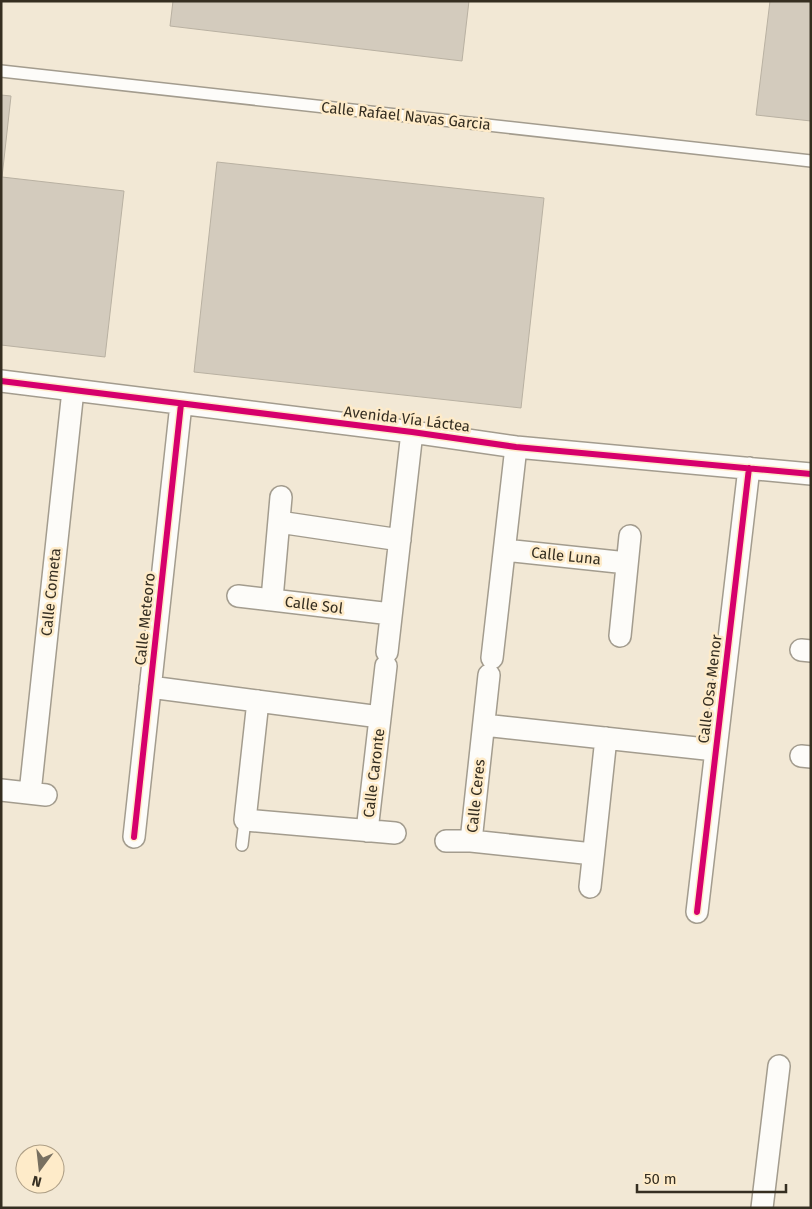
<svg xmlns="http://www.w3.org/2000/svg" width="812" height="1209" font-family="'Fira Sans',sans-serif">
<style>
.building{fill:#d3cbbd;stroke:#b9b1a2}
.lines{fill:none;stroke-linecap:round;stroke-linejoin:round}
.lane-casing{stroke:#a39c8e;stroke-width:14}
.street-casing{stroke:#a39c8e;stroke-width:24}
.lane{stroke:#fdfcf9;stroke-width:11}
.street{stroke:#fdfcf9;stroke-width:21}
.cycleway-casing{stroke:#feebc9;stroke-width:9}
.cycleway{stroke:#d6006c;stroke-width:6}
.labels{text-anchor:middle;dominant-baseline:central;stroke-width:5;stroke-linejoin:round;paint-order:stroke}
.street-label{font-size:15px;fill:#352e21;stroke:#feebc9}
</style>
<rect width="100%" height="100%" fill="#f2e8d5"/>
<path class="building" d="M173,1h296l-7,60 -292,-35z
M770,1h41v120l-55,-6z
M1,95l10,1 -9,81 122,14 -19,166 -104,-12z
M217,162l327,36 -23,210 -327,-36z"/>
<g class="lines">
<defs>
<path id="lane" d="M1,71l810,90
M242,845l3,-25"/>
<path id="street" d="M1,381l411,51 104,15 295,27
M279,522l121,18
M505,550l122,13
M238,596l153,18
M272,599l9,-102
M620,636l10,-100
M801,650l10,1
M387,652l25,-220
M492,658l24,-211
M150,687l230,30
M258,701l-13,119 150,13
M484,725l231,25
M801,756l10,1
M1,790l45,5
M30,793l43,-403
M367,831l19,-165
M134,837l47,-433
M446,841h25l122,13
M471,841l18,-166
M590,887l16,-149
M697,912l52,-444
M762,1208l17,-142"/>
</defs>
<use href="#lane" class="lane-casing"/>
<use href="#street" class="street-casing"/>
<use href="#lane" class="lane"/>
<use href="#street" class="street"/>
<defs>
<path id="cycleway" d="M1,381l411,51 104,15 295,27
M134,837l47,-433
M697,912l52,-444"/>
</defs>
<use href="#cycleway" class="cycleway-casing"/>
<use href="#cycleway" class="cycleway"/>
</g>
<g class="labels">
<g class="street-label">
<text transform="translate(406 116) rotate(6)">Calle Rafael Navas Garcia</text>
<text transform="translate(407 419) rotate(7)">Avenida Vía Láctea</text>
<text transform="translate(566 556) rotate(6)">Calle Luna</text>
<text transform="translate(51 592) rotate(-84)">Calle Cometa</text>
<text transform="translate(314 605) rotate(7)">Calle Sol</text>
<text transform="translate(145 619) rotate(-84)">Calle Meteoro</text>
<text transform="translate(710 689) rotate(-83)">Calle Osa Menor</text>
<text transform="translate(374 773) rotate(-83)">Calle Caronte</text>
<text transform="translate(476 796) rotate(-84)">Calle Ceres</text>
</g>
</g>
<rect width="812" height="1209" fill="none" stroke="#352e21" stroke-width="5"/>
<g transform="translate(40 1169) rotate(195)"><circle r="24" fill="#feebc9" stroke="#ae9f86"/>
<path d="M0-4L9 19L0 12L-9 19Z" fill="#776f60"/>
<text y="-8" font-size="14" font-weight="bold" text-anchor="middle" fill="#352e21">N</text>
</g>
<path d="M637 1184v8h149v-8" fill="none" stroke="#352e21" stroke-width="2.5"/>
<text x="644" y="1184" font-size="15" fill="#352e21" stroke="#feebc9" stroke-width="4" paint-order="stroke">50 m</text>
</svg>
